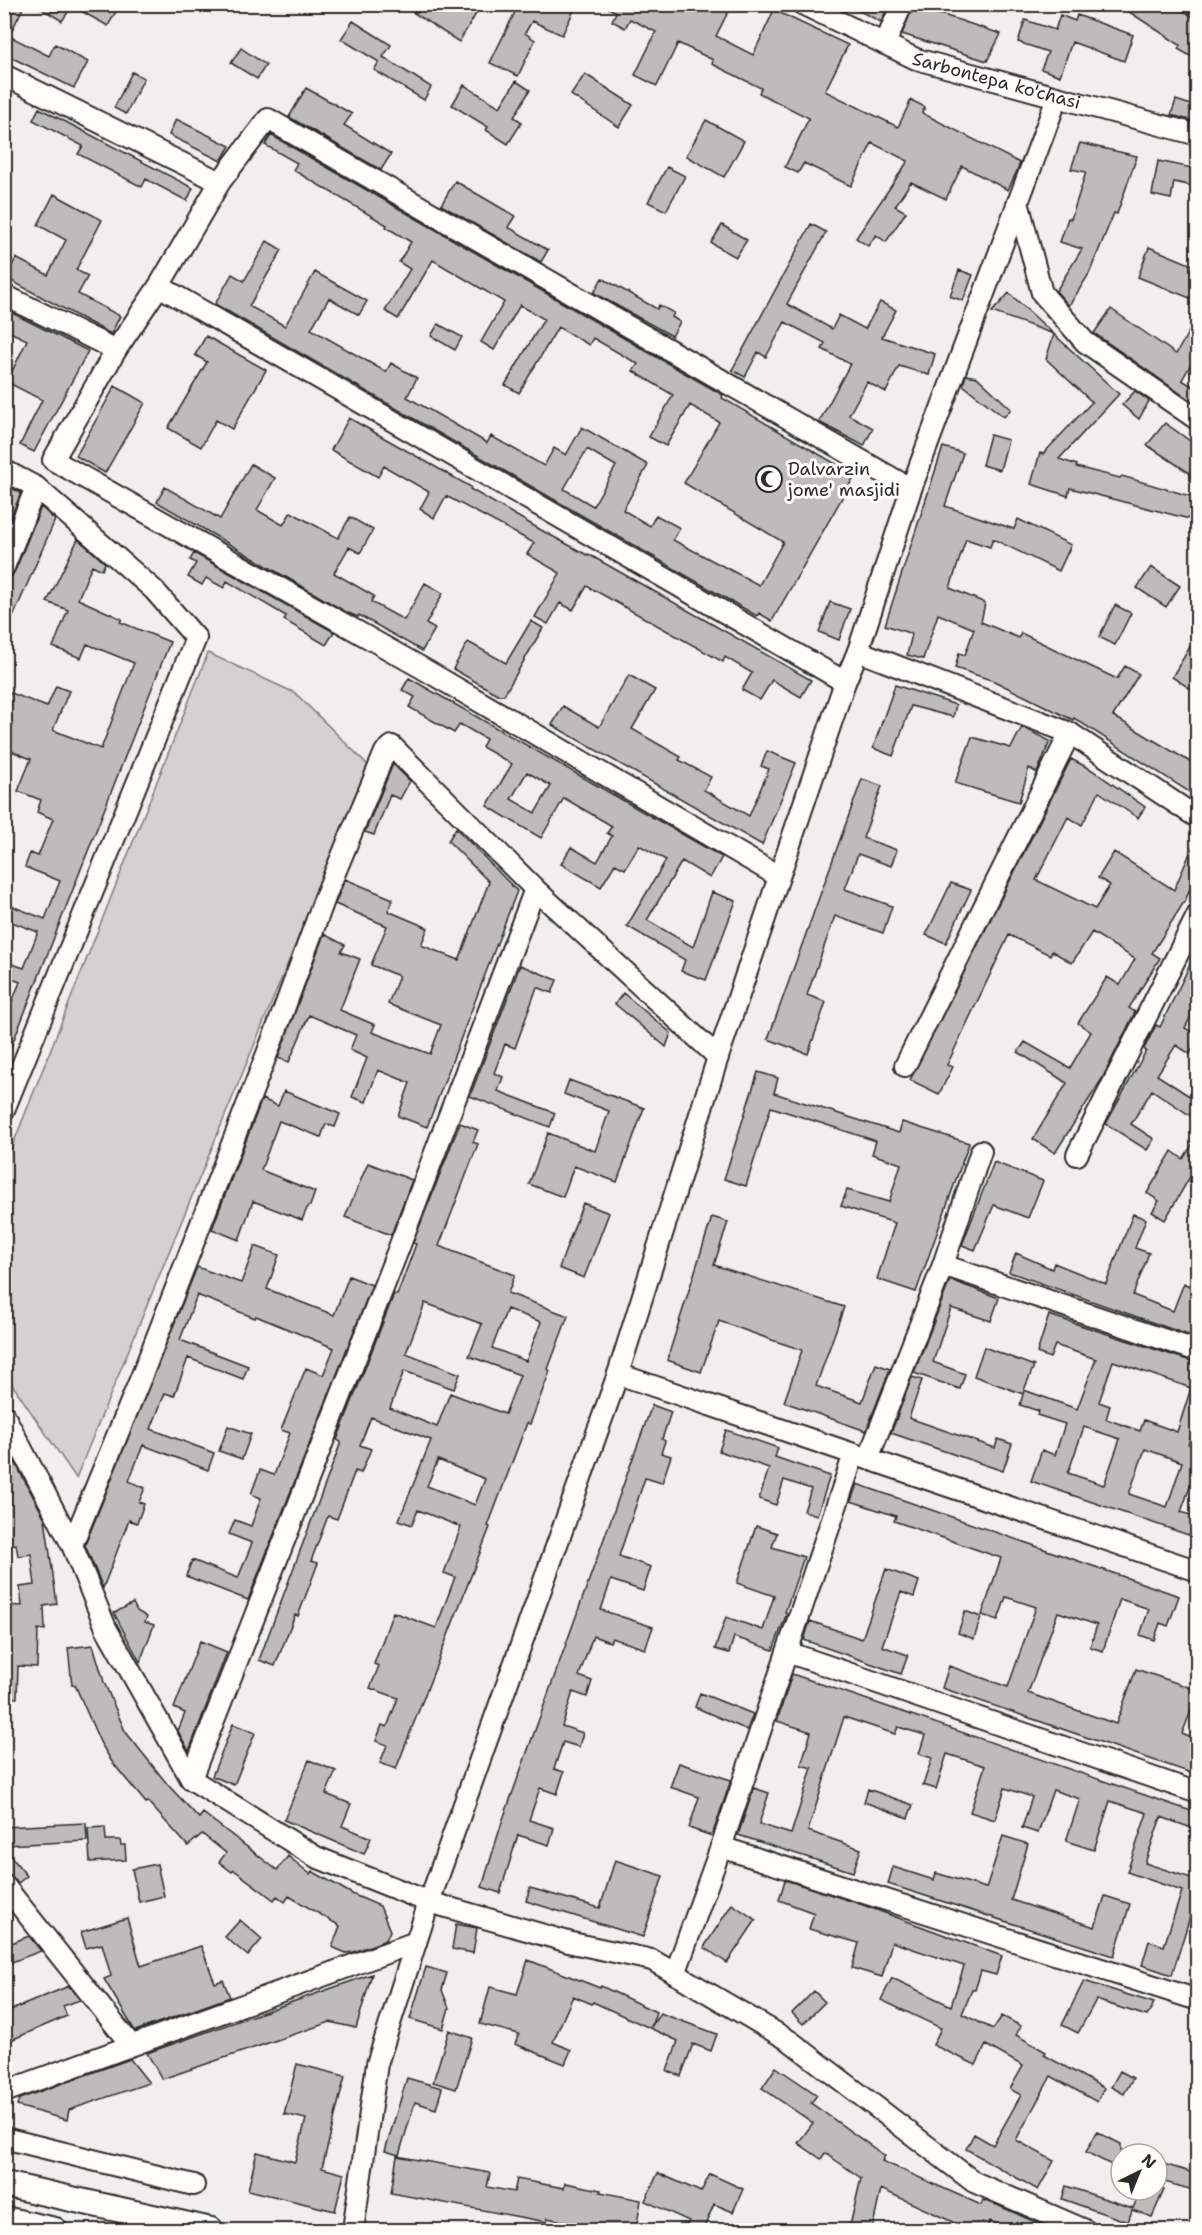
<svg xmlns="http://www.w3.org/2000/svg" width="1202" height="2235" font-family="'Shantell Sans',sans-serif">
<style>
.green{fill:#d3d2cf;stroke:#7f7e7d;stroke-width:1.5}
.building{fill:#bdbcb8;stroke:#2b2b2b;stroke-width:1.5;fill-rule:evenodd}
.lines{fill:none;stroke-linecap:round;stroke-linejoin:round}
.minor-casing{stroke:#2b2b2b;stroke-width:24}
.major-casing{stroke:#2b2b2b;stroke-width:28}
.minor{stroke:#fdfcf7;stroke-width:20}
.major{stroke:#fdfcf7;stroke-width:24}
.labels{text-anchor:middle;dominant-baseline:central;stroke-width:6;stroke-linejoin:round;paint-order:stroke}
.street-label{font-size:18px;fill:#2b2b2b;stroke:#fdfcf7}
.poi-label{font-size:18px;fill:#2b2b2b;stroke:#fdfcf7;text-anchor:start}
</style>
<rect width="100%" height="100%" fill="#f0efeb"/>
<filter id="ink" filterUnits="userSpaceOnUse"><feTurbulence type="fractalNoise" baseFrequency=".0167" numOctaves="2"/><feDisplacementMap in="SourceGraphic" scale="12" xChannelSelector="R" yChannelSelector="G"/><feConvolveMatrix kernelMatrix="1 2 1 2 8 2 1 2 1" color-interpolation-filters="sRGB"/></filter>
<g filter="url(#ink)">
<path class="green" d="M208,653l87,40 74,73 -293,712 -71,-104 -1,-207z"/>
<path class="building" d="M4,4h21l-16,32 40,20 6,-12 33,18 -14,26 -70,-34z
M34,4h86l-12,22 -36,-20 -10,15z
M400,4h82l-23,38z
M519,4h58l-15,31 -30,-14 -7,12 10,7 -17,36 -28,-13z
M601,4h131l-16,32 37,19 21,-45 74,35 -23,46 73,36 13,-27 14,7 -3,6 98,50 -4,10 -8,17 -46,-24 -16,33 -35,-17 -16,24 11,6 -20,30 -10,-7 -8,11 -12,-8 52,-77 -36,-18 -21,43 -47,-23 -6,10 -13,-6 24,-49 -50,-25 2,-5 -49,-24 1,-4 -35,-17 -21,43 -22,-11 21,-43 -26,-13 -5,9 -13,-7 4,-9z
M846,4h43l-8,18z
M914,4h9l-1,4 79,26 -14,27 -85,-27z
M1117,4h55l25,15v41l-19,-11 2,-4z
M1060,15l15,6 2,-6 56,20 -9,26 -52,-19 -12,34 -19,-7 7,-17 -30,-10 7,-22 30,10z
M353,21l38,24 -8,12 48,30 -7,13 -50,-30 5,-8 -38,-23z
M241,48l25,17 -9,14 -26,-16z
M132,72l12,6 -18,36 -12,-6z
M585,74l48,31 -14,22 -48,-32z
M516,81l14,9 -16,27 8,5 -14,22 -22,-14 2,-3 -36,-22 12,-20 36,22z
M306,88l46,26 -8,11 47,29 -10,16 -92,-53z
M1176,100l21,7v15l-26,-7z
M39,108l154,80 -6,13 -41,-22 -4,8 -64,-33 5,-8 -50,-26z
M176,119l54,27 -9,15 -52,-26z
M706,120l38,21 -20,36 -38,-21z
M271,135l389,224 63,36 -1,3 133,77 -83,146 -13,-8 -2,3 -51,-29 -491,-283 17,-30 12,7 23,-40 15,9 -33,56 36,20 30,-54 52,29 -8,14 -30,-17 -18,31 75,43 5,-9 26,15 -10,19 80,46 4,-7 53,30 10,-18 12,7 16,-28 66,38 -25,45 27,16 6,-11 24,13 -7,12 86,45 24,-43 -99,-59 35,-61 -29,-17 -24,41 -17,-9 24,-42 -40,-24 5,-7 -45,-26 -4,7 -31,-18 -39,66 -14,-8 39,-66 -24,-14 -26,45 -13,-8 23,-40 -71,-42 -35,59 -13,-8 25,-42 -11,-7 12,-20 -25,-15 1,-2 -94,-55 4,-7 -32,-18zM587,449l29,17 -23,40 -29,-17z
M1080,143l57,13 -20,58 -3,-1 -25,61 -20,32 -13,-15 26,-42 -22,-7 8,-24 3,1 15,-47 -15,-3z
M1158,161l39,8v18l-23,-5 -3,17 -19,-4z
M667,167l18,9 -19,35 -18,-9z
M455,181l60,35 -7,11 40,23 -7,12 -100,-57z
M54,194l48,26 -26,50 12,6 -10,18 42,22 -9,18 -105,-56 10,-20 32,17 18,-35 -28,-15z
M811,224l15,8 -39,72 45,25 7,-14 26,14 15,-27 16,8 -14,27 53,17 -6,21 -30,-9 -13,26 -19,-10 -18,33 24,13 -9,18 -45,-24 31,-58 -28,-15 3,-6 -40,-21 -19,35 -8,-5 -13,25 -13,-7z
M722,225l25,15 -11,17 -25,-14z
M1149,247l48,20v34l-59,-24z
M959,270l14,5 -10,26 -13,-5z
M602,278l55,31 2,-4 15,8 -2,4 8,5 -8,14 -78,-43z
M1009,293l110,101 -60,65 18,6 -1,2 44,11 2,-2 75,22v23l-127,-33 -2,8 -37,-12 9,-31 3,1 49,-52 -46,-43 8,-25 -62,-22z
M4,309l84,42 -54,101 -14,-7 22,-45 -35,-18 20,-42 -23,-11z
M1111,309l65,45 21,-37v36l-15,27 15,9v16l-103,-72z
M438,324l24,13 -7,13 -24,-14z
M206,336l60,34 -34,59 -16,-9 -15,27 -33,-19 39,-66 -12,-7z
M966,375l11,2 34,32 -7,8 -41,-32z
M115,386l30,17 -40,70 -29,-17z
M1135,391l14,10 -10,18 -17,-14z
M349,418l122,69 -1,2 71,41 46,25 1,-1 223,126 -10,17 -29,-17 -12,20 -18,-10 10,-17 -27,-16 -2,5 -136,-76 -14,24 -13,-7 -12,21 -13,-7 25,-44 -33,-19 7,-11 -88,-47 -12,22 -14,-9 9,-17 -45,-26 -6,11 -47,-27z
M1165,423l32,23v32l-50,-33z
M990,435l18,5 -8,30 -18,-5z
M943,447l20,6 -18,53 69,23 4,-10 53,26 -12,26 -66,-32 -3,8 -24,-8 -16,49 35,15 -4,19 38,16 2,-5 96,46 8,-13 14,8 -26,42 84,50v31l-123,-79 -1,2 -79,-39 -39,-13 4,-15 6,2 9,-26 -36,-15 -15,45 -16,-4 5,-21 -27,-9z
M251,464l24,14 -18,32 26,15 8,-13 47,26 12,-21 23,13 -13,23 -11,-6 -15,26 40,23 -3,6 33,18 21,-37 18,10 -17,31 9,5 -13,22 -63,-36 -1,2 -12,-5 -189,-110 8,-15 55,32z
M4,484l17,9 -17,40z
M41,507l14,13 -51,118v-59l7,-2 4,-6z
M78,539l27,24 -3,7 -10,-5 -14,34 44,20 -2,3 50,20 -164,418 -2,-39 16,-39 -16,-6v-15l20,7 14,-36 -34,-13v-16l41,16 15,-38 -35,-14 5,-14 8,3 15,-37 -16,-7 4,-12 -23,-9 13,-32 -27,-11v-58l43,17 9,-21 13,5 -16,39 48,19 33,-86 -47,-19 -6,14 -28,-11 15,-37 -21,-8z
M194,553l140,79 -8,13 -42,-25 2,-4 -59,-35 -3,7 -18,-10 -4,7 -14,-8 8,-14 -6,-3z
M1151,567l29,19 -14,21 -29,-19z
M830,602l20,7 -11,31 -20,-8z
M1115,605l16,8 -16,32 -16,-8z
M531,621l12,7 -39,67h-5l-46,-26 15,-27 38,21z
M1197,635v58l-25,-16z
M629,675l26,15 -23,39 49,28 -2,3 32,17 -7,13 45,26 20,-47 -8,-3 6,-15 29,12 -34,82 -210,-120 11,-19 36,21z
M409,678l313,179 -12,21 -28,-17 -35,59 46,27 19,-55 24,9 -30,79 -25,-9 4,-11 -58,-34 39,-66 -27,-15 -14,24 -10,-5 -14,23 -40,-23 10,-17 26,15 15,-26 -5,-3 5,-7 -48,-28 -23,40 -54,-32 25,-42 -30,-17 4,-8 -26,-15 -6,9 -45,-26 6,-10 -13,-7zM527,772l24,14 -16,27 -24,-14z
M895,685l61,20 -3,12 -42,-11 -18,50 -20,-8z
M1022,727l28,14 -13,32 -8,-5 -10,34 -64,-19 17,-46 39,11z
M1071,759l21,11 53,37 -7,11 -39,-26 -17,33 -14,-8 -32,63 59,29 15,-24 -12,-7 16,-26 60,38 22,-51 1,1v29l-11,30 -34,54 8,5 -31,50 6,4 -33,67 -47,74 -22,-14 34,-56 -49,-31 7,-10 45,26 21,-36 -13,-9 29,-46 13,8 15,-26 -43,-27 -20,31 -20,-12 -2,4 -41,-20 -62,130 6,2 -14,27 -29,-14z
M393,764l17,17 -10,18 -10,-4 -16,40 -9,-3z
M862,779l20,7 -19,52 34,12 -6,16 -33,-12 -13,35 47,17 -9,27 -48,-17 -28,79 19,7 -18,52 -40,-15z
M456,828l61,63 -90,236 -29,-11 12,-33 -32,-13 -12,32 -14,-5 15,-39 -17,-8 6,-15 -47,-20 -20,47 -11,-4 46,-124 21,11 -4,7 19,7 -20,51 35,15 -3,7 58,22 11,-29 -53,-21 11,-28 -28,-11 16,-39 -52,-22 10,-25 48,20 -5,12 40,17 -7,17 38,15 30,-78 -41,-41z
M951,883l20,7 -25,53 -20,-8z
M1197,950v54l-12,24 12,7v5l-7,14 -14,-9 -19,30 40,26v19l-45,-30 -21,34 23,15 -7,11 -41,-26 40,-73 -2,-2 12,-24 4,2z
M520,965l37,15 -5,13 -15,-6 -22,61 -10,-4 -11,29 9,4 -5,14 57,22 -5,14 -80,-31z
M623,993l48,40 -5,14 -51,-43z
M758,1072l20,6 -4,15 125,40 3,-11 67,21 -53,149 -39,-13 18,-56 -54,-17 6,-16 42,12 12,-38 -29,-10 4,-13 -105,-34 -25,79 -22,-7z
M569,1080l75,28 -27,74 -43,-16 -11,31 -34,-13 19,-51 47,18 14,-40 -45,-17z
M284,1091l56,23 -5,13 -9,-3 -5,13 -42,-16 -18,49 54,22 -5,14h-2l-6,14 -49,-19 -14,39 -27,-11 50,-130 16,7z
M460,1123l18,7 -5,12 5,2 -39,102 76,29 -7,18 60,23 -20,53 2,2 -20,53 -3,-1 -39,103 2,1 -94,242 -16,-6 7,-18 -11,-4 6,-16 5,2 11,-29 -28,-10 9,-22 -5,-2 19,-52 43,16 19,-51 -11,-4 17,-46 -43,-17 -6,15 -13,-5 32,-80 -60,-23 -11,28 11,4 -10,24 -6,-2 -18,48 -9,-3 -17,45 7,2 -20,53 -3,-1 -20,51 -16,-6 82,-218 -4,-2 57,-146 3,1 6,-16 13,-35 -3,-1zM425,1303l57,21 -13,32 51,19 -15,39 -55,-21 -13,34 -47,-19 14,-37 50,18 6,-15 -54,-21zM507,1309l34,13 -15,39 -34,-13zM438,1460l47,19 -10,26 -48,-19z
M1197,1137v42l-6,-4 -26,45 -13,-8 7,-11 -12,-8 25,-42 11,8z
M994,1162l49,19 -15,37 -34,-13 -19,45 -13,-5z
M368,1163l44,17 -21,55 -46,-18z
M583,1203l26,10 -25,65 -25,-10z
M1133,1214l13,5 -11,29 14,5 -16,42 40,16 11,-28 13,8v47l-188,-66 7,-19 36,16 2,-6 52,21z
M712,1217l16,5 -14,43 130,42 -28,79 46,16 14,-38 14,5 -24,62 -82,-29 18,-52 -30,-10 -53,-19 -18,51 -34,-12z
M255,1246l24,9 -12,34 67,26 15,-39 23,9 -124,315 -62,-24 6,-16 46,18 14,-35 -23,-9 6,-14 16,6 10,-28 -10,-4 9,-24 14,5 16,-42 -9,-3 25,-62 17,7 11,-27 -78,-32 -1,2 -58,-23 -17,45 68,26 -5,13 -55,-21 -14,38 -9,-3 -14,36 63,24 -6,17 -65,-25 -14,36 16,7 -6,14 5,2 -7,19 -8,-3 -26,68 -18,-43 112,-278 44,16z
M950,1280l49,18 -8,23 -40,-13 -18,54 32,12 -5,15 -46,-16z
M1049,1315l148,48v54l-9,28 7,-20h2v42l-16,45 16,5v21l-166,-57 11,-31 13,5 10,-31 -28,-9 2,-4 -19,-6 4,-14 -1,3 -49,-18 10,-29 50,19 -10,24 53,19 19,-50 -41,-14 -5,13 -13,-5zM1113,1361l78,27 -14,44 -33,-12 -4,11 -34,-12 4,-13 -11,-4zM1084,1427l36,12 -16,46 -36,-12zM1145,1449l37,13 -15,45 -38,-13z
M912,1377l10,3 -13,38 86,30 3,-9 14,5 -9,27 -112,-38z
M652,1405l19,7 -9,27 3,2 -4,12 10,3 -9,27 -17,-5 -26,78 32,11 -8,24 -32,-11 -10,30 52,17 -8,22 -33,-11 -2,4 -17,-6 -14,40 13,5 -5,16 -14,-5 -11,34 21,7 -4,14 -16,-5 -9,27 10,3 -7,22 -17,-6 -11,32 25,8 -5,17 -31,-10 -18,58 -18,-6 20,-65z
M228,1426l23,8 -9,25 -23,-8z
M726,1430l52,18 -3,9 55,19 -13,39 -13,-4 7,-22 -27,-9 -8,25 -17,-6 10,-31 -50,-17z
M4,1442l41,77 12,85 -13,2 1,24 -7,-1 -1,38 -19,-1 -1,32h-13v-93l18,1 -2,-19 15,-2 -4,-31 -13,2 -2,-12 -12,1z
M857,1484l322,112 -11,30 -8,-3 -6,17 -14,-5 9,-26 -29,-10 -17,52 -13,-4 7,-22 -39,-13 -30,81 88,31 20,-55 61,21v18l-4,-2 -11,28 15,6v35l-255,-87 7,-22 59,21 28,-80 -30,-10 -8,23 -16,-5 19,-57 -107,-37 2,-5 -45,-15z
M756,1526l21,7 -5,14 32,10 -19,55 2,1 -14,37 -39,-13 -5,16 -14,-4 11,-32 37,13 11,-34 -37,-13z
M886,1569l33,12 -5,16 -13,-5 -19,54 26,9 -7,19 -97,-34 6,-19 52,18z
M133,1603l4,8 10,6 -2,5 9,3 -14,37 -26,-49z
M965,1611l16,6 -7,22 -16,-6z
M200,1641l27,11 -38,99 -11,-20 7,-18 -11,-5z
M93,1645l11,37 21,49 43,54 31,33 4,-5 74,57 11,-14 22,18 2,-3 42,24 26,11 10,25 -4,9 -32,12 -8,1 -14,-6 8,-21 -51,-30 -4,6 -8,-6 -3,4 -40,-30 -2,2 -13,-10 7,-9 -24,-19 -14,12 -40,-44 -2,1 -34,-41 -12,-20 -25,-57h-3l-4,-37z
M792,1674l405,139v17l-36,-13 -16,46 52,17v14l-25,81 -30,-10 7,-24 15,5 18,-55 -55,-19 20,-59 -37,-12 -16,49 -28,-9 14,-42 -27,-9 -15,43 -16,-5 10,-31 -27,-9 -10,32 -25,-8 15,-46 -38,-12 -11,35 -13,-4 9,-27 -13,-4 6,-19 -27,-8 -3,7 -51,-17 -20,63 -16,51 53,18 -8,23 -115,-37 16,-47 15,5 -10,31 32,10 21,-66 -11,-3 10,-33 -34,-11z
M700,1693l53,21 -6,16 -52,-23z
M233,1724l22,9 -21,52 -22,-9z
M309,1760l27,11 -10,23 25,10 -9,22 29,12 -7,16 -80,-34z
M679,1763l52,17 -19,56 -23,-8 10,-31 -29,-10z
M868,1789l45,16 -5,13 -44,-16z
M86,1823l1,18 -83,4v-18z
M105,1827l1,13h14l1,5h4l1,15 -36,2 -2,-34z
M1003,1836l25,8 -17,56 84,27 10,-31 25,8 -16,52 -226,-72 5,-17 41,13 2,-7 50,15z
M4,1848l23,28 -9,7 -9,-9 -5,-1z
M615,1860l48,16 -20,61 -117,-36 4,-13 70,20z
M157,1864l7,32 -25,6 -7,-33z
M785,1880l78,25 139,51 -6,19 -15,-4 -6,19h-3l-10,24 31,15 9,-13 19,10 -5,9 30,17 -2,3 60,33 -7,14 -46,-26 -35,64 38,21 -16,29 -72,-41 8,-15 19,11 28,-50 -11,-6 13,-23 -37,-21 -10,20 -43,-20 8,-17 -60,-28 11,-22 59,28 13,-40 -72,-24 -10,35 -30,-9 7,-25 -50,-14 5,-16 -35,-13z
M732,1904l24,16 -29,43 -23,-16z
M127,1918l14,48 60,-20 14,37 8,-3 7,17 -95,34 -31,-52 7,-3 -9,-32 -16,4 -5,-16z
M240,1920l22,19 -14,17 -23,-19z
M456,1924l21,4 -4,25 -21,-4z
M29,1936l12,15 -37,14v-19z
M528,1960l72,28 1,-2 55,26 -5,15 9,-14 57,21 -6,17 -18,-7 -12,32 -14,-5 11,-30 -85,-39 -1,2 -19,-8 -20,46 18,8 -6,14 -50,-20 4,-10 -39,-10 10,-37 27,7z
M426,1967l21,6 -5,17 7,18 -6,21 -33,-10z
M372,1974l-16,54 -26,-6 -168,57 -15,-26z
M1084,1981l70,22 -7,13 -51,-16 -18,33 -16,-8z
M69,1986l11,14 -17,6 4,10 -63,27v-30z
M814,1991l11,11 -22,22 -11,-11z
M449,2030l23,8 -16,51 -23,-7z
M130,2059l19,24 -80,27 -2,10 -50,-14 2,-7z
M297,2064l48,12 -23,92 22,6 -9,37 -87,-21 9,-38 38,10 11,-43 -22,-5z
M776,2067l41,28 -6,8 74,53 -3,5 99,44 2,-5 14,5 56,25h-42l-21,-9 -4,9h-16l-89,-41 -9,41h-23l12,-52 -36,-25 -4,6 -23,-16 15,-20 -51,-35z
M1120,2071l13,7 -9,16 -13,-7z
M407,2078l35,10 -6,21 -21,-7 -16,53 -14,-4z
M1097,2132l24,12v26l-35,-18z
M397,2156l93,17 -3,14 27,5 3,-13 47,9 1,-5 36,7 -1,2 41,8 -5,30h-44v-3l-45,-9v4l-156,-29z
M1157,2162l40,12v17l-40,-11z
M658,2173l43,19 9,-18 33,15 -10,23 -19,-8 -11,26h-19l5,-9 -44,-20z
M1066,2186l67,22 8,-18h23l-12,27 -20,-7 -4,12 -66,-23z"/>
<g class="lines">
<defs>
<g id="minor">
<path id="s1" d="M802,4l114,55 282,76"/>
<path d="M885,44l17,-40"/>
<path d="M4,75l216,107"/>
<path d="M1018,202l24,91 43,49 113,78"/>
<path d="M159,286l686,396"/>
<path d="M4,295l112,55"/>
<path d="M4,470l32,17 118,103 42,48 -192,472"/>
<path d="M4,567l32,-80"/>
<path d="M858,651l212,82 128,85"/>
<path d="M778,876l-356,-208 -369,-208 63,-110 43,-64 61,-104 48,-63 643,370"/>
<path d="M905,1066l165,-333"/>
<path d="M1077,1155l121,-241"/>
<path d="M943,1265l255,86"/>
<path d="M618,1374l580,197"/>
<path d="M4,1415l68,130 34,83 85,151 125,78 113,45 143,41 80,17 138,81 184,141 111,48"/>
<path d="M868,1459l75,-194 38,-114"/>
<path d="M72,1545l72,-175 133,-342 50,-136 58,-140 7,-6 143,143 183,168"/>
<path d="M787,1652l411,141"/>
<path d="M191,1779l207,-529 137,-361"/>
<path d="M721,1847l477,153"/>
<path d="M4,1885l127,160"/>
<path d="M675,1974l46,-127 133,-393"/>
<path d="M4,2092l412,-150"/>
<path d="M4,2138l190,47"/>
<path d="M353,2230l24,-166 52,-162 189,-528 100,-317 127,-375 13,-31 53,-162 146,-391"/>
</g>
<path id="major" d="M4,2184l207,46
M4,2219l51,11"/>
</defs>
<use href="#minor" class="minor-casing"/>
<use href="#major" class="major-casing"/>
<use href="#minor" class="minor"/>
<use href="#major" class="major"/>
</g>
</g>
<defs>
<symbol id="mosque-ring" viewBox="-11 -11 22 22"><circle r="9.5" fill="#fdfcf7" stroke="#2b2b2b" stroke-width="1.5"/><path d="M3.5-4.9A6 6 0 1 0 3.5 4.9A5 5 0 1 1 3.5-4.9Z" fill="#2b2b2b"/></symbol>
</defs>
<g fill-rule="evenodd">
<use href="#mosque-ring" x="754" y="464" width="30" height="30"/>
</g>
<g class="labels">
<g class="street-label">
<text stroke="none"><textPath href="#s1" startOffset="210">Sarbontepa ko'chasi</textPath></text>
</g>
<g class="poi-label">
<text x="788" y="469">Dalvarzin<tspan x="788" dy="21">jome' masjidi</tspan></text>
</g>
</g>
<rect width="1202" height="2235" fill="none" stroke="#fdfcf7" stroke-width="24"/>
<rect x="12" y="12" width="1178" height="2211" fill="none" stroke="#2b2b2b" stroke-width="2" filter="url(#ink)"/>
<g transform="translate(1139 2172) rotate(43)"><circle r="28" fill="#fdfcf7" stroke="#a9a8a5" stroke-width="1.5"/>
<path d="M0-4.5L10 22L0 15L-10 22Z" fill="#2b2b2b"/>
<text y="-9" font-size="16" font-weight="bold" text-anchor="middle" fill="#2b2b2b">N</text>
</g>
</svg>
